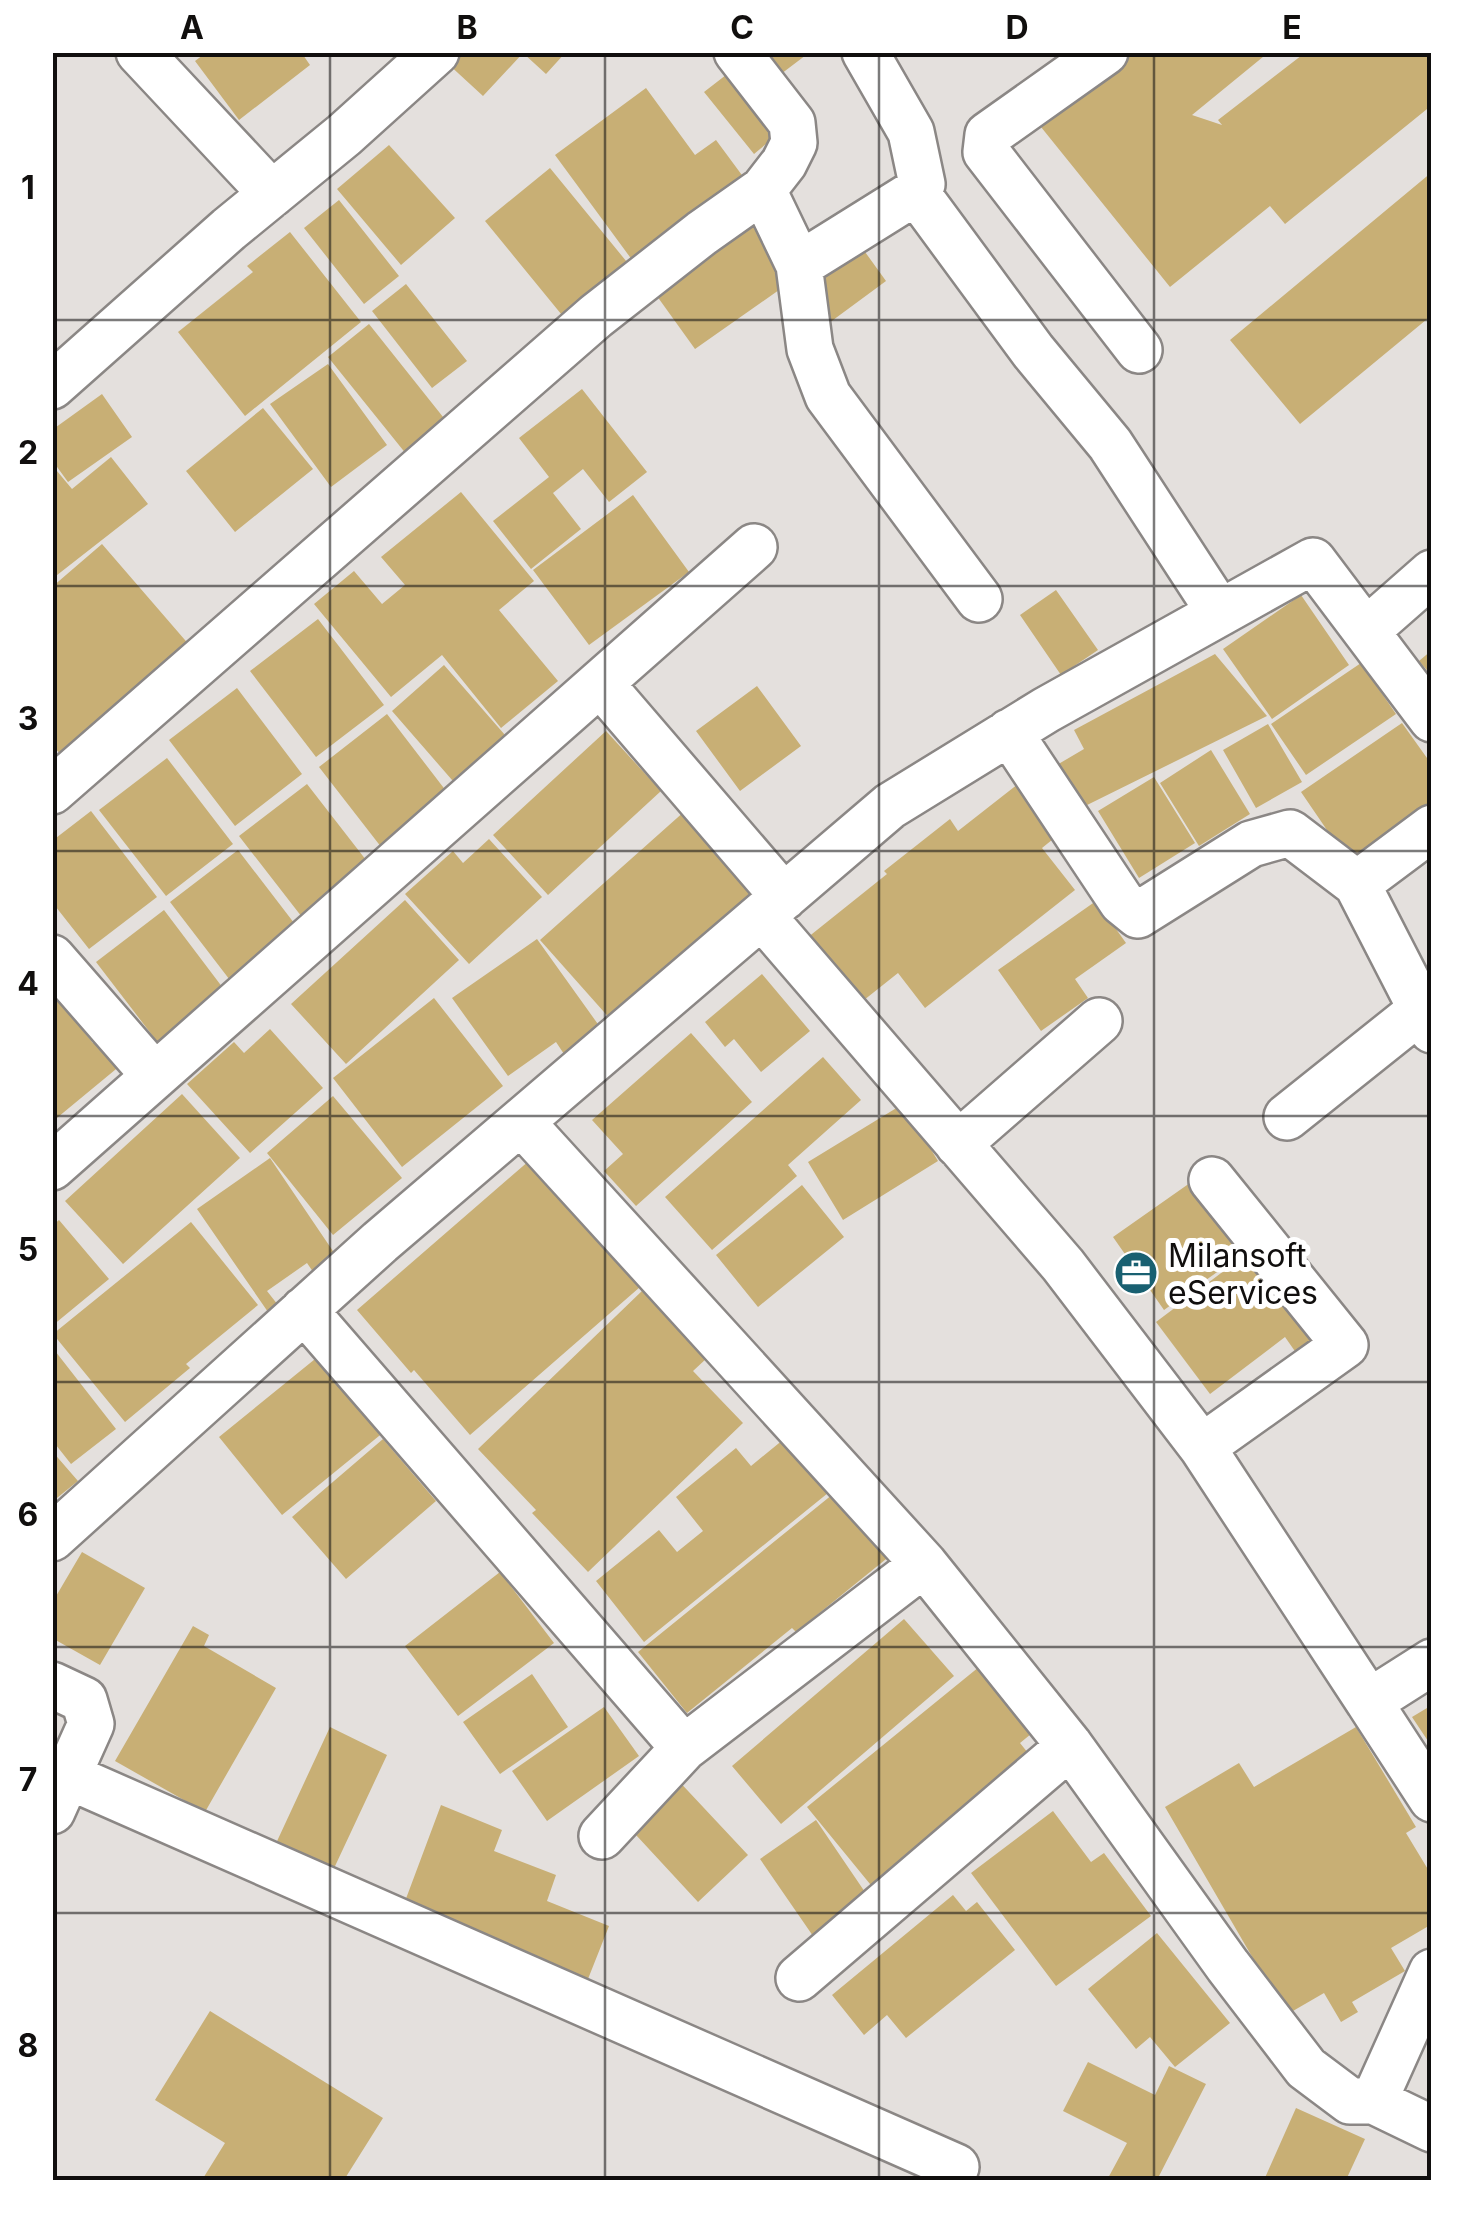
<svg xmlns="http://www.w3.org/2000/svg" width="1484" height="2233" font-family="Inter,sans-serif">
<style>
.building{fill:#c8af75}
.lines{fill:none;stroke-linecap:round;stroke-linejoin:round}
.minor-casing{stroke:#8b8785;stroke-width:50}
.minor{stroke:#fff;stroke-width:45}
.grid{fill:none;stroke:#110f0e;stroke-width:2.5;stroke-opacity:0.55}
.labels{text-anchor:middle;dominant-baseline:central;stroke-width:10;stroke-linejoin:round;paint-order:stroke}
.poi-label{font-size:32px;fill:#110f0e;stroke:#fff;text-anchor:start}
.neatline{fill:none;stroke:#110f0e;stroke-width:4}
.grid-label{font-size:32px;text-anchor:middle;font-weight:bold;fill:#110f0e}
</style>
<rect width="100%" height="100%" fill="#e4e0dd"/>
<path class="building" d="M207,52h94l9,13 -71,55 -44,-59z
M455,52h111l-20,22 -23,-21 -40,43 -37,-34z
M760,52h50l-33,25z
M1070,52h199l-77,63 30,10 -4,-5 88,-68h126v53l-147,119 -15,-18 -100,81 -154,-191z
M735,68l49,61 -30,25 -50,-62z
M646,88l49,67 21,-15 34,46 -112,82 -83,-113z
M389,145l66,73 -54,47 -64,-76z
M550,168l81,99 -65,53 -81,-99z
M1432,172v143l-132,109 -70,-84z
M339,200l60,76 -35,28 -60,-76z
M751,213l45,65 -101,71 -46,-64z
M290,232l71,90 -116,94 -67,-84 75,-60 -6,-6z
M855,238l31,43 -57,42 -19,-47z
M406,284l61,77 -35,27 -60,-77z
M369,324l82,103 -40,33 -83,-103z
M328,364l59,81 -56,42 -61,-83z
M582,389l65,83 -38,30 -26,-33 -30,24 28,36 -50,40 -38,-48 56,-44 -30,-39z
M102,394l30,43 -64,45 -16,-22v-30z
M263,408l50,61 -78,63 -49,-61z
M111,457l37,47 -96,75v-114l20,24z
M461,492l73,89 -35,29 59,71 -57,47 -59,-73 -51,42 -77,-93 40,-33 28,33 23,-19 -24,-28z
M633,495l56,77 -100,73 -56,-75z
M102,544l89,103 -127,111 -12,-13v-158z
M1056,590l42,60 -37,25 -41,-60z
M1301,595l48,70 -77,54 -49,-70z
M318,619l66,86 -68,52 -66,-86z
M1432,650v26l-13,-15z
M1215,654l52,62 -188,93 -29,-40 34,-20 -10,-19z
M1361,663l35,51 -90,61 -35,-51z
M444,665l67,77 -52,46 -67,-77z
M757,686l44,60 -61,45 -44,-60z
M237,688l65,86 -67,52 -66,-86z
M387,714l66,86 -68,52 -66,-85z
M1402,723l30,42v57l-75,52 -56,-82z
M1268,724l34,58 -46,26 -33,-58z
M606,731l55,60 -113,104 -55,-60z
M1211,750l39,64 -51,32 -39,-63z
M167,758l66,86 -67,52 -67,-86z
M1154,777l41,66 -56,35 -41,-67z
M1023,780l40,51 -21,17 33,42 -150,118 -27,-35 -44,35 -52,-66 85,-68 -3,-3 66,-52 8,12z
M307,784l66,85 -68,52 -66,-85z
M686,810l72,80 -146,131 -72,-81z
M91,811l66,86 -68,52 -37,-47v-61z
M489,839l53,58 -73,67 -64,-70 48,-43 10,12z
M238,850l66,86 -68,52 -66,-86z
M405,900l54,60 -113,104 -55,-60z
M1096,901l30,42 -51,36 13,19 -47,33 -43,-61z
M164,910l65,86 -67,52 -66,-86z
M537,939l68,95 -37,26 -12,-18 -48,34 -56,-78z
M762,974l48,57 -49,41 -27,-33 -9,8 -20,-25z
M434,998l69,88 -101,81 -69,-89z
M58,1000l35,43 11,-9 23,26 -75,62v-117z
M270,1029l53,59 -73,65 -63,-69 47,-42 10,11z
M691,1033l61,69 -116,104 -32,-35 19,-17 -31,-34z
M823,1057l38,43 -73,65 9,11 -85,74 -47,-53z
M182,1094l58,64 -117,106 -58,-63z
M333,1096l69,82 -69,57 -66,-82z
M903,1104l35,57 -95,59 -35,-58z
M270,1158l71,105 -23,16 -11,-16 -40,28 11,14 -10,7 -71,-103z
M530,1160l110,127 -170,148 -56,-65 -3,3 -54,-63z
M1197,1178l51,72 -84,60 -51,-73z
M802,1185l42,52 -86,70 -42,-52z
M59,1220l50,59 -57,47v-100z
M191,1222l67,83 -72,59 4,4 -65,54 -72,-88z
M1261,1243l76,101 -31,23 -21,-30 -75,57 -54,-72z
M643,1290l64,68 -14,13 50,52 -155,149 -56,-59 4,-3 -58,-61z
M52,1347l64,82 -45,35 -19,-24z
M320,1355l70,72 -108,88 -63,-78z
M383,1439l53,62 -90,78 -54,-62z
M784,1439l44,54 -184,149 -48,-61 63,-51 18,22 26,-21 -27,-34 60,-49 15,18z
M52,1451l26,30 -26,21z
M838,1490l53,65 -95,77 -4,-4 -105,85 -49,-61z
M82,1552l63,36 -45,77 -48,-27v-35z
M500,1572l54,71 -96,73 -53,-70z
M904,1619l50,57 -173,148 -49,-58z
M193,1626l16,9 -5,11 72,42 -71,124 -90,-51z
M990,1658l27,33 -13,10 27,33 -11,9 16,20 -157,132 -72,-88z
M532,1674l36,53 -68,47 -37,-52z
M1432,1705v42l-20,-30z
M604,1707l35,49 -92,65 -35,-50z
M330,1727l57,28 -58,124 -57,-27z
M1356,1727l60,100 -10,6 26,43v48l-41,24 14,23 -53,31 6,10 -17,10 -17,-29 -38,22 -121,-208 74,-44 15,24z
M674,1776l74,79 -50,47 -74,-80z
M441,1805l61,25 -8,21 62,24 -9,26 62,25 -23,58 -185,-72z
M1053,1811l38,51 13,-9 47,63 -95,70 -85,-113z
M816,1820l53,78 -56,38 -53,-77z
M953,1895l13,16 11,-9 38,48 -109,88 -19,-23 -23,20 -32,-40z
M1157,1933l73,90 -55,44 -25,-30 -14,12 -48,-60z
M210,2011l173,107 -39,62h-142l23,-37 -70,-43z
M1088,2062l67,33 14,-29 37,18 -49,96h-50l20,-37 -64,-32z
M1296,2108l69,31 -19,41h-82z"/>
<g class="lines">
<defs>
<path id="minor" d="M139,52l133,142
M865,52l46,80 11,52 -6,8
M1105,52l-117,83 -2,17 153,198
M763,190l36,75 11,84 18,47 151,203
M799,265l117,-73 117,159 77,93 110,169
M52,386l177,-157 115,-94 92,-83
M1366,631l66,-58
M600,683l184,214
M1009,732l113,170 16,13 113,-71 39,-11 67,51
M52,791l544,-475 106,-83 61,-43 21,-27 10,-20 -2,-20 -55,-71
M1432,828l-75,56 75,146
M762,916l301,349 139,182 167,255
M52,958l103,118
M1287,1117l134,-107
M521,1122l403,442 146,182 158,220 78,102 44,33h24l58,-129
M958,1144l141,-123
M52,1167l702,-620
M304,1310l380,438 240,-184
M1202,1447l143,-102 -133,-165
M52,1538l328,-296 510,-436 156,-96 267,-149 119,158
M1432,1662l-63,40 63,97
M52,1685l32,15 7,24 -39,87
M68,1776l888,391
M602,1836l82,-88
M799,1978l271,-232
M1374,2101l58,28"/>
</defs>
<use href="#minor" class="minor-casing"/>
<use href="#minor" class="minor"/>
</g>
<path class="grid" d="M330,52v2128M605,52v2128M879,52v2128M1154,52v2128M52,320h1380M52,586h1380M52,851h1380M52,1116h1380M52,1382h1380M52,1647h1380M52,1913h1380"/>
<defs>
<symbol id="office-disc" viewBox="-11 -11 22 22"><circle r="9.5" fill="#196071" stroke="#fff"/><path d="M-6-3h4V-5.5h4V-3h4V5H-6ZM-1-4.5V-3h2v-1.5ZM-6 0V1H6V0Z" fill="#fff"/></symbol>
</defs>
<g fill-rule="evenodd">
<use href="#office-disc" x="1111" y="1248" width="50" height="50"/>
</g>
<g class="labels">
<g class="poi-label">
<text x="1168" y="1255">Milansoft<tspan x="1168" dy="37">eServices</tspan></text>
</g>
</g>
<rect width="1484" height="2233" fill="none" stroke="#ffffff" stroke-width="110"/>
<rect x="55" y="55" width="1374" height="2123" class="neatline"/>
<g class="grid-label">
<text x="192" y="39">A</text>
<text x="467" y="39">B</text>
<text x="742" y="39">C</text>
<text x="1017" y="39">D</text>
<text x="1292" y="39">E</text>
<text x="28" y="199">1</text>
<text x="28" y="464">2</text>
<text x="28" y="730">3</text>
<text x="28" y="995">4</text>
<text x="28" y="1261">5</text>
<text x="28" y="1526">6</text>
<text x="28" y="1791">7</text>
<text x="28" y="2057">8</text>
</g>
</svg>
